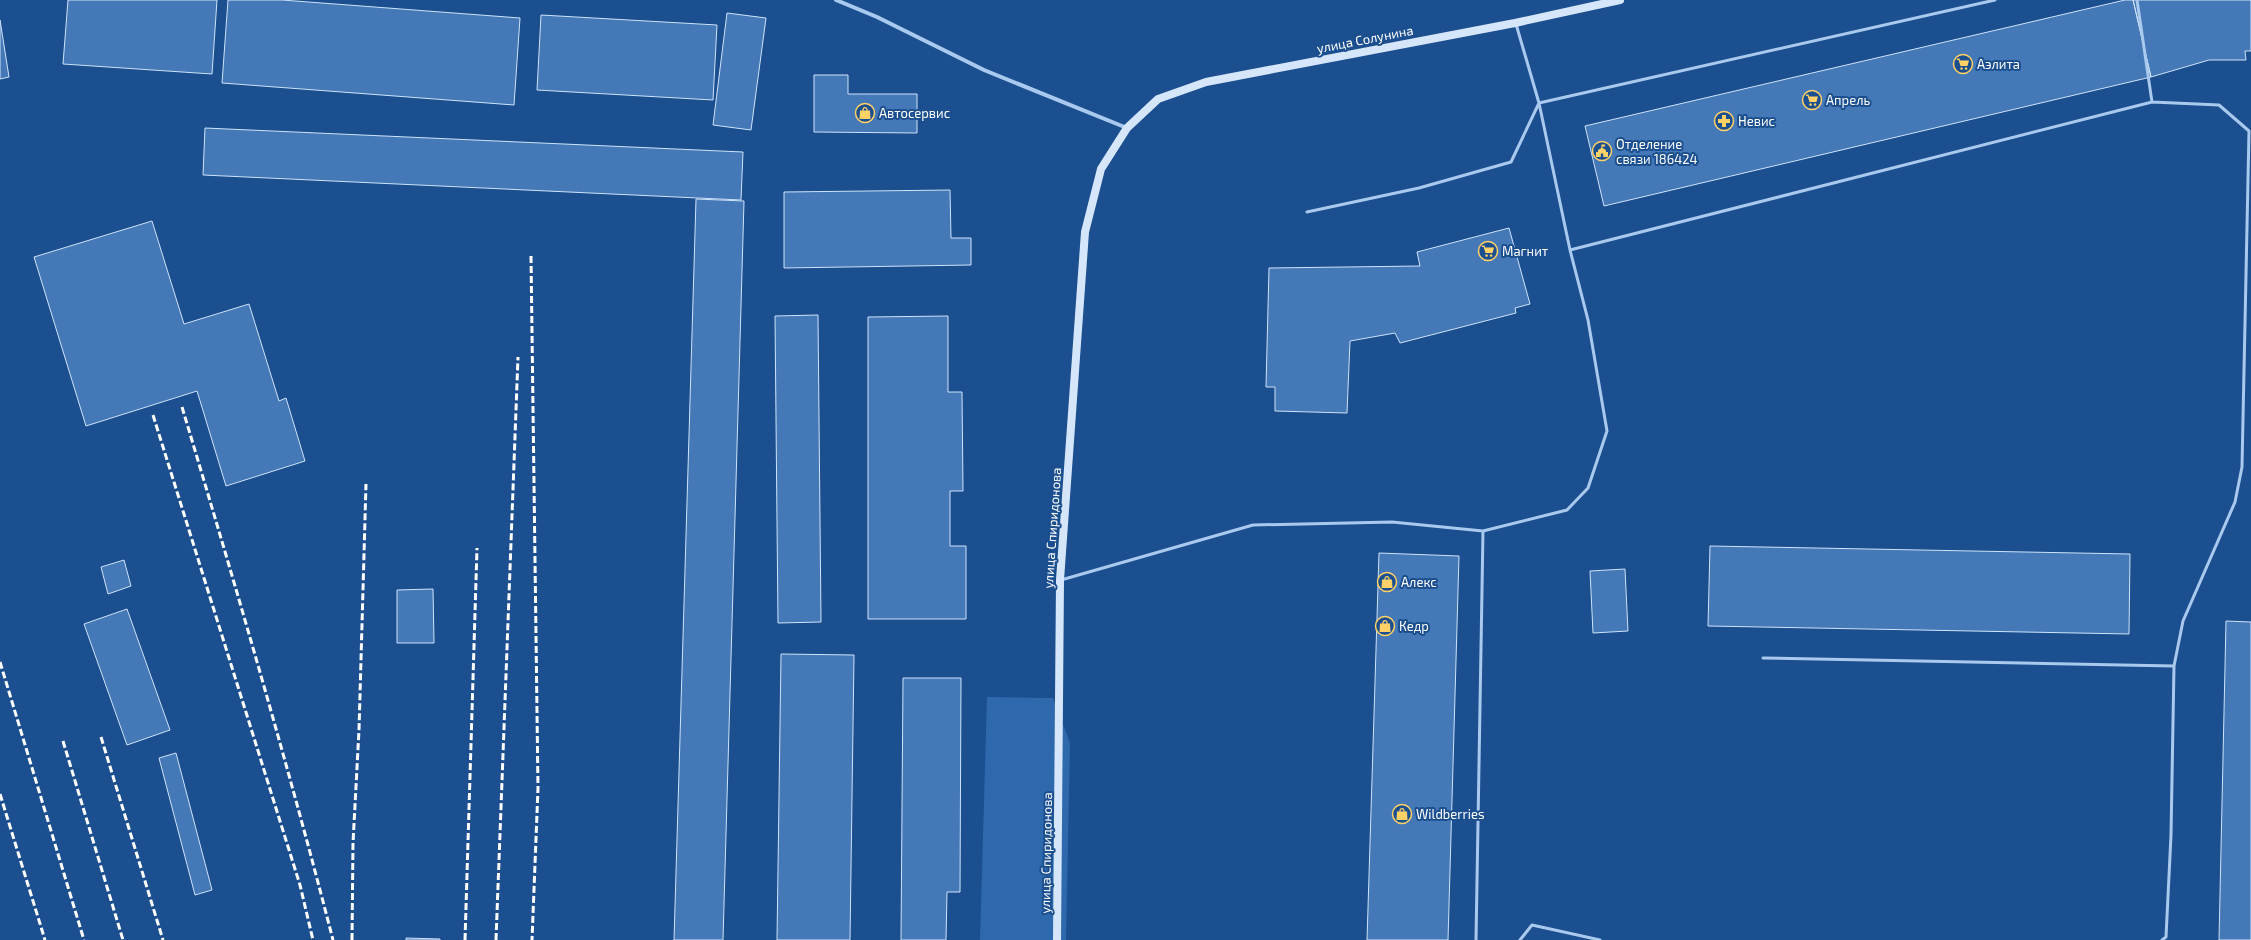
<svg xmlns="http://www.w3.org/2000/svg" width="2251" height="940" font-family="'Exo 2',sans-serif">
<style>
.green{fill:#2e69ad}
.building{fill:#4478b7;stroke:#cfe3fa}
.lines{fill:none;stroke-linecap:round;stroke-linejoin:round}
.lane{stroke:#a9c9ee;stroke-width:3}
.street{stroke:#a9c9ee;stroke-width:4}
.secondary{stroke:#d6e6fa;stroke-width:8}
.rail{stroke:#fff;stroke-width:3;stroke-dasharray:7 3;stroke-linecap:butt}
.labels{text-anchor:middle;dominant-baseline:central;stroke-width:4;stroke-linejoin:round;paint-order:stroke}
.street-label{font-size:13px;fill:#fff;stroke:#1b4f8f}
.poi-label{font-size:13px;fill:#fff;stroke:#1b4f8f;text-anchor:start}
</style>
<rect width="100%" height="100%" fill="#1b4f8f"/>
<path class="green" d="M987,697l66,1 17,45 -4,197h-86z"/>
<path class="building" d="M68,0h149l-5,74 -149,-10z
M228,0h54l238,18 -6,87 -292,-22z
M2125,0h8l18,77 -547,129 -19,-80z
M2133,0h118v51h-6l1,9h-37l-58,17z
M727,13l39,5 -15,112 -38,-5z
M541,15l176,10 -4,75 -176,-10z
M0,20l9,57 -9,2z
M814,75h34v19h69v39l-103,-1z
M205,128l538,24 -2,48 -538,-25z
M950,190l1,48h20v27l-187,3v-76z
M696,199l48,2 -21,739h-49z
M152,221l32,103 65,-20 30,97 7,-3 19,63 -79,25 -29,-95 -111,35 -52,-169z
M1509,228l21,76 -15,4 1,5 -116,30 -5,-10 -45,8 -3,72 -72,-2v-24h-9l3,-119 151,-2 -3,-14z
M818,315l3,307 -43,1 -3,-307z
M948,316v76h14l1,99h-13v55h16v73h-98v-302z
M1710,546l420,8 -1,80 -421,-8z
M1379,553l80,3 -11,384h-81z
M124,560l7,26 -23,8 -7,-27z
M1625,569l3,62 -35,2 -3,-62z
M433,589l1,54h-37v-53z
M127,609l43,121 -43,15 -43,-121z
M2226,621l25,1v318h-32z
M781,654l73,1 -4,285h-73z
M903,678h58l-1,214h-13l-1,48h-45z
M176,753l36,137 -17,5 -36,-137z
M406,938l34,1v1h-34z"/>
<g class="lines">
<path class="lane" d="M2137,0l15,102
M1307,212l112,-24 92,-26 28,-59 456,-103
M1570,250l582,-148 67,3 30,26 -7,336 -7,35 -52,119 -9,45
M1061,580l192,-55 139,-3 91,9 84,-21 21,-22 19,-57 -19,-111 -18,-70 -31,-147 -23,-79
M1763,658l411,8 -3,169 -5,102 -4,3
M1476,940l7,-409
M1520,940l12,-15 68,15"/>
<path class="street" d="M836,0l41,17 107,53 143,58"/>
<path class="secondary" d="M1057,940l3,-360 25,-348 16,-63 26,-41 31,-29 48,-17 309,-59 105,-23"/>
<path class="rail" d="M531,256l7,532 -6,152
M182,407c53,177 105,354 151,533
M153,415l147,470 13,55
M0,662l84,278
M101,737l62,203
M63,741l60,199
M0,794l45,146
M352,940l1,-97 6,-113 7,-246
M465,940l12,-392
M496,940l22,-583"/>
</g>
<defs>
<symbol id="supermarket-ring" viewBox="-11 -11 22 22"><circle r="9.5" fill="#1b4f8f" stroke="#ffd166" stroke-width="1.5"/><path d="M-6-5.5h2.5l.6 2H6L4.5 2H-2.5L-4.4-4H-6ZM-1.5 3.2a1.3 1.3 0 1 0 .1 0ZM3 3.2a1.3 1.3 0 1 0 .1 0Z" fill="#ffd166"/></symbol>
<symbol id="shop-ring" viewBox="-11 -11 22 22"><circle r="9.5" fill="#1b4f8f" stroke="#ffd166" stroke-width="1.5"/><path d="M-5-2.5h2.3a2.7 3.5 0 0 1 5.4 0H5L5.5 6h-11ZM-1.5-2.5h3a1.5 2.3 0 0 0-3 0Z" fill="#ffd166"/></symbol>
<symbol id="pharmacy-ring" viewBox="-11 -11 22 22"><circle r="9.5" fill="#1b4f8f" stroke="#ffd166" stroke-width="1.5"/><path d="M-2-6h4v4h4v4h-4v4h-4v-4h-4v-4h4Z" fill="#ffd166"/></symbol>
<symbol id="civic-ring" viewBox="-11 -11 22 22"><circle r="9.5" fill="#1b4f8f" stroke="#ffd166" stroke-width="1.5"/><path d="M-.6-6.5H3V-4.5H.6V-3L4-1V1h2V6H-6V1h2V-1L-.6-3ZM-1.2 2.5V6h2.4V2.5Z" fill="#ffd166"/></symbol>
</defs>
<g fill-rule="evenodd">
<use href="#supermarket-ring" x="1952" y="53" width="22" height="22"/>
<use href="#supermarket-ring" x="1801" y="89" width="22" height="22"/>
<use href="#shop-ring" x="854" y="102" width="22" height="22"/>
<use href="#pharmacy-ring" x="1713" y="110" width="22" height="22"/>
<use href="#civic-ring" x="1591" y="140" width="22" height="22"/>
<use href="#supermarket-ring" x="1477" y="240" width="22" height="22"/>
<use href="#shop-ring" x="1376" y="571" width="22" height="22"/>
<use href="#shop-ring" x="1374" y="615" width="22" height="22"/>
<use href="#shop-ring" x="1391" y="803" width="22" height="22"/>
</g>
<g class="labels">
<g class="street-label">
<text transform="translate(1365 39) rotate(-11)">улица Солунина</text>
<text transform="translate(1052 528) rotate(-86)">улица Спиридонова</text>
<text transform="translate(1046 853) rotate(-89)">улица Спиридонова</text>
</g>
<g class="poi-label">
<text x="1977" y="64">Аэлита</text>
<text x="1826" y="100">Апрель</text>
<text x="879" y="113">Автосервис</text>
<text x="1738" y="121">Невис</text>
<text x="1616" y="144">Отделение<tspan x="1616" dy="15">связи 186424</tspan></text>
<text x="1502" y="251">Магнит</text>
<text x="1401" y="582">Алекс</text>
<text x="1399" y="626">Кедр</text>
<text x="1416" y="814">Wildberries</text>
</g>
</g>
</svg>
